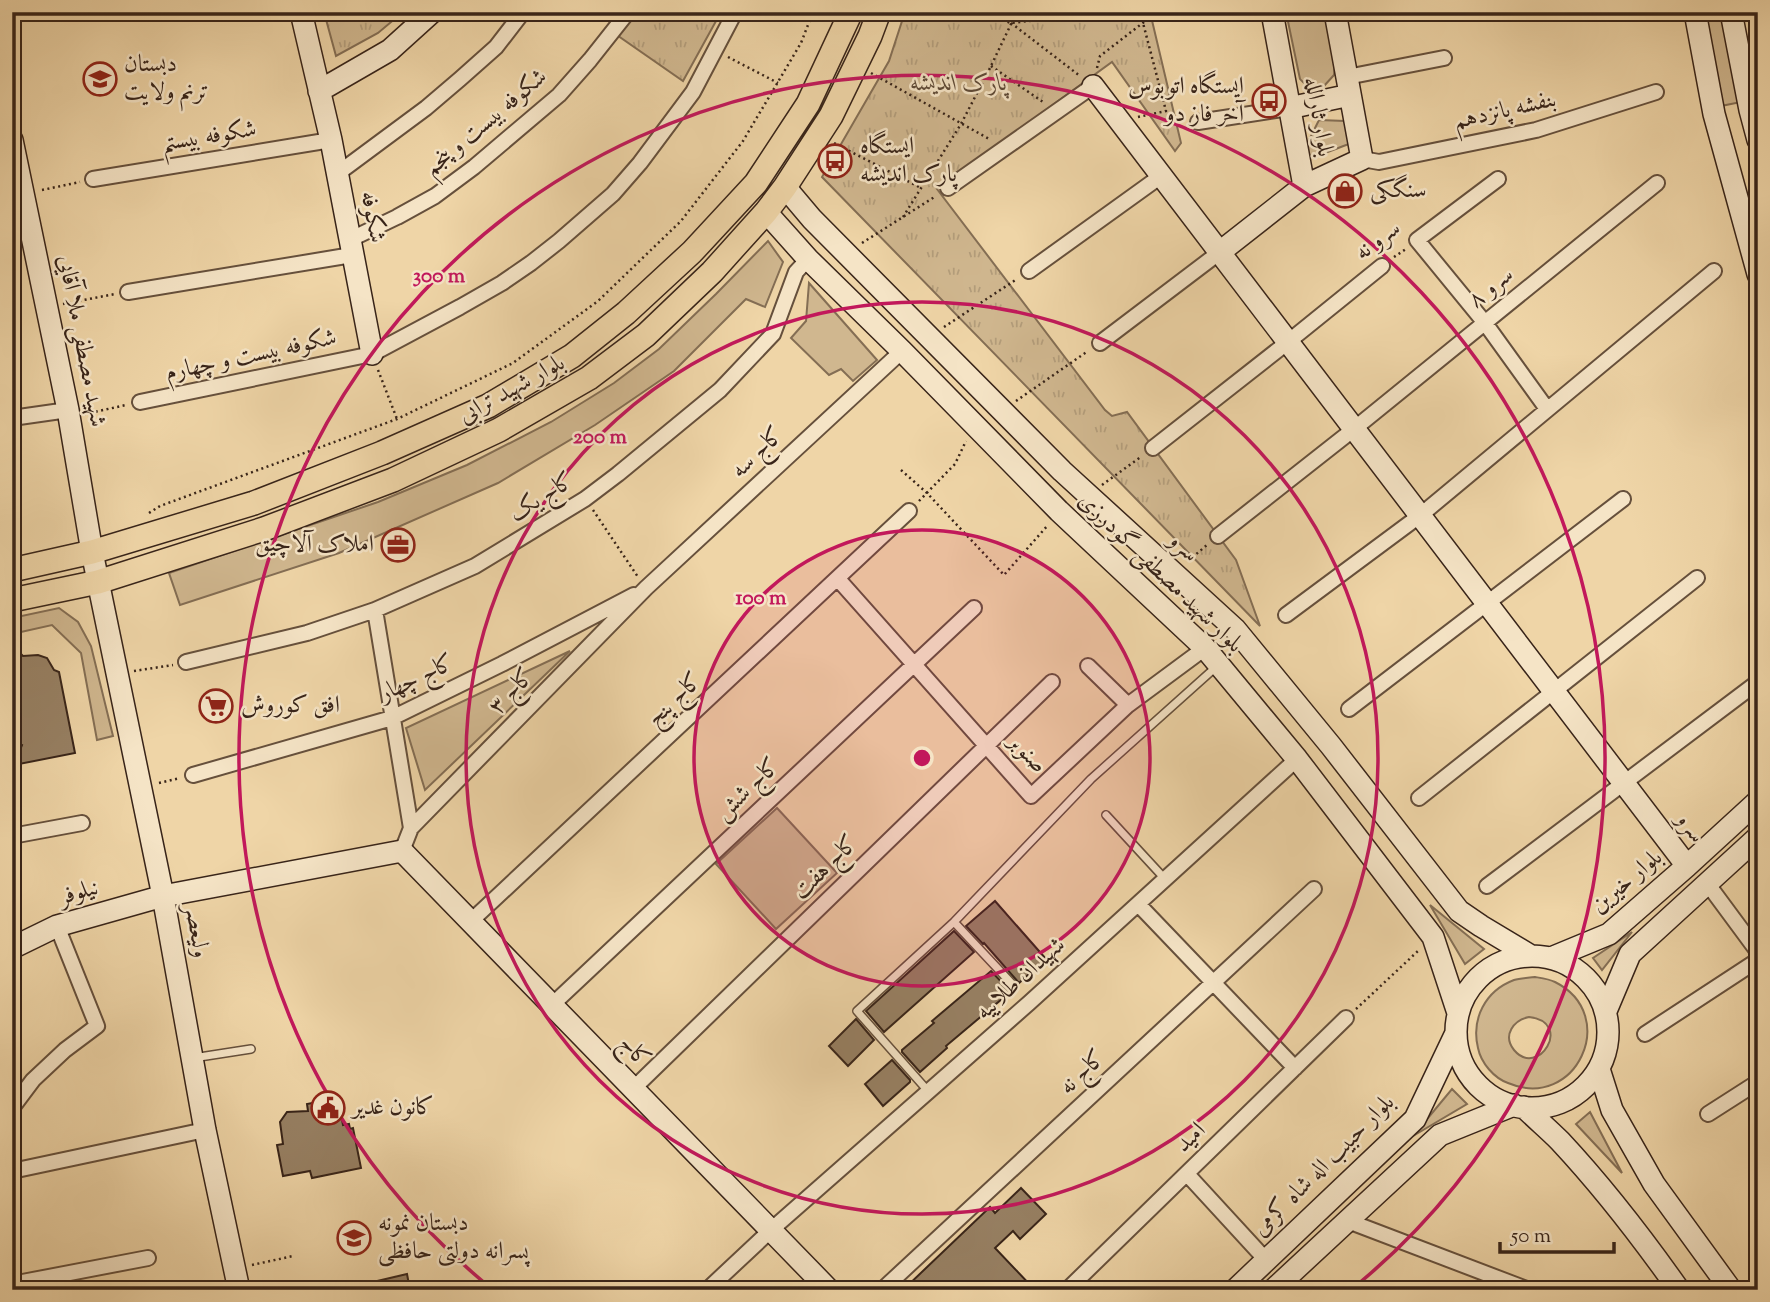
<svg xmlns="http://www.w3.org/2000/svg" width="1770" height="1302" font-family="'Sorts Mill Goudy',Amiri,serif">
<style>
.grass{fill:#d0b78f;stroke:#846e54;stroke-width:2;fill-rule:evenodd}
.park{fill:url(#park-tufts);stroke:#846e54;stroke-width:2}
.building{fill:#978063;stroke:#382419;stroke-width:2}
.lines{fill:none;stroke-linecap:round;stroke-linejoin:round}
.lane-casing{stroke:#66503c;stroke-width:10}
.street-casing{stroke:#66503c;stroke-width:18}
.secondary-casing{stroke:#382419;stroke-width:24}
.primary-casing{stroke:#382419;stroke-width:26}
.path{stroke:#382419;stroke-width:2.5;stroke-dasharray:2 3.5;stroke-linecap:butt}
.lane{stroke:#f5e4c6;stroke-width:7}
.street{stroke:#f5e4c6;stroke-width:14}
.secondary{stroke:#f5e4c6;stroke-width:21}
.primary{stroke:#efd5a7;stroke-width:23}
.ring{fill:none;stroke:#c2185b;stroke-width:3.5}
.labels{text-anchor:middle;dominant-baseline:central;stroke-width:5;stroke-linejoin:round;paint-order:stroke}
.poi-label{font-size:24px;fill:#382419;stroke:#f5e4c6;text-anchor:start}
.park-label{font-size:24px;font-style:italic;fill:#5e4936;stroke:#f5e4c6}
.street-label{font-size:24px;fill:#382419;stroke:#f5e4c6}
.centre{fill:#c2185b;stroke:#f5e4c6;stroke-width:3.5}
.ring-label{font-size:21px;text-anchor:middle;font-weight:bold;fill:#c2185b;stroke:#f5e4c6;stroke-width:5;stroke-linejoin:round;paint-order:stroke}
</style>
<defs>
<pattern id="park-tufts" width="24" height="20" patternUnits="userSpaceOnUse" patternTransform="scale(1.75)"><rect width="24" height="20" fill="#d0b78f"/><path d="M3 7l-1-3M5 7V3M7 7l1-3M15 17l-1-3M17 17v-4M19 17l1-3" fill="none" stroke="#b39d7b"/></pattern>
</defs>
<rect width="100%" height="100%" fill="#efd5a7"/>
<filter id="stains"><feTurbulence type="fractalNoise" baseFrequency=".00286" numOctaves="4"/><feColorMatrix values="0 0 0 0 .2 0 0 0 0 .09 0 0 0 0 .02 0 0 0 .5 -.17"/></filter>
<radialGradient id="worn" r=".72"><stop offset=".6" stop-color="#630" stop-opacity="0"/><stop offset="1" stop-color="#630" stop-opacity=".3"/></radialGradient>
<path class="grass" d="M1286,12h39l10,51 -1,12 -10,11c-10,2 -18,1 -24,-7z
M1703,12h21l17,90 -20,4z
M1319,120l26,1 4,23c-12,4 -28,12 -40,13l-3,-11z
M768,241l15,21 -18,45 -19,-8 -72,72 -79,54 -97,58 -159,70 -159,52 -11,-32 209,-71 89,-37 84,-43 63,-39 45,-34 57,-55z
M809,283l68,77 -24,21 -12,-12 -12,6 -38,-37 15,-17z
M59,608l19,14 13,24 22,90 -16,4 -16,-87 -29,-28 -40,9v-16z
M570,651l-145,139 -19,-62z
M777,808l60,65 -61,56 -60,-65z
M1430,905l54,44 -19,15z
M1632,932l-30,38 -9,-12z
M1535,977c6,1 14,2 20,5 66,33 21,130 -47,101 -14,-5 -27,-20 -30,-35 -7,-29 7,-57 36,-68 6,-2 14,-2 21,-3zM1529,1017c45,5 9,62 -15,33 -12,-15 0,-30 15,-33z
M1452,1089l15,15 -54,32z
M1590,1112l32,61 -46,-49z"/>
<path class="park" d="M324,12h79l-25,21 -42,23z
M630,12h91l-38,69 -69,-48z
M905,12h156l12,8 52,-8h25l31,131 -6,8 -63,-89 -175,127 168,221 7,6 15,-4 109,148 24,66 -438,-449 67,-116z"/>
<path class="building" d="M21,654l2,2 15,-1 9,3 7,12 5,2 16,81 -61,12 8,-20 -10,-4v-85z
M995,901l51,58 -27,24 -35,-40 -1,1 -17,-18z
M954,931l20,21 -90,80 -18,-21z
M991,971l19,20 -1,2 -63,53 1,2 -27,24 -18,-20v-2l32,-27 -2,-2z
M856,1019l18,21 -26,26 -19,-20z
M892,1060l18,20v2l-27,24 -18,-22z
M338,1098l5,27 6,-1 1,5 3,-1 8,40 -49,10 -2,-7 -27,5 -6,-31 6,-1 -3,-22 7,-10 21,-1 -1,-7z
M1021,1188l25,26 -26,25 -7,-8 -18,17 40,42h-132l87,-83 5,6z
M407,1274l3,16h-49l-1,-5z"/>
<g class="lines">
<defs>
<path id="lane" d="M1106,815l59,64
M954,922l60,64
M193,1058l58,-9
M928,1091l-71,-80 97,-89 137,-143 125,-112"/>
<path id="street" d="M1347,77l97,-19
M1198,122l91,-14
M1362,159l17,3 157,-32 120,-38
M337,174l89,-66 34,-29 36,-32 27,-35
M93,179l238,-39
M1498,179l-81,61 68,83 62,86
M948,188l145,-102
M349,240l48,-23 38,-21 39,-29 85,-72 31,-35 38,-48
M1029,271l132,-95
M128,292l224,-37
M1100,343l120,-91
M140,402l232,-48 88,-47 42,-24 29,-20 28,-22 54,-47 27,-31 53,-71 42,-80
M12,418l56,-8
M1153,448l135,-106 94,-76
M1218,536l136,-107 303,-246
M838,579l193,217 97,-91 77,-57
M375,610l36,218 -9,23
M1286,615l136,-101 292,-243
M186,662l121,-29 68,-23 100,-44 110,-67 33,-25 102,-84 53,-56 23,-62 12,-13
M1088,666l40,39
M1349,709l274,-210
M193,775l199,-57 110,-54 132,-69
M1419,798l278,-220
M411,828l235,-240 256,-237
M12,836l70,-13
M1707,883l51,69
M1487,886l271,-204
M1138,904l157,164
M471,921l438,-410
M552,1005l422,-397
M1645,1034l113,-74
M633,1089l419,-407
M12,1108l21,-28 32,-30 32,-24 -40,-100
M1708,1114l50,-32
M12,1171l193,-41
M1187,1174l79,86
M1348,1221l181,69
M12,1284l136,-26
M707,1290l64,-60 258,-227 268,-244
M882,1290l432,-401
M1067,1290l279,-272"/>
<path id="secondary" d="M301,12l30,128 41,214
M1272,12l32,174
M1695,12l19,102 44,160
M1731,12l19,98 8,30
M1093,86l594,780
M319,91l71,-41 42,-38
M1289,108l61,-13
M12,140l56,270 24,142 71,344 42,234 34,160
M785,187l27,32 250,252 173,158 96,117 128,165 22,15 50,30
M766,212l42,47 94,92 157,160 146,137 92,111 136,178 25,76
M1220,252l84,-66 58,-27 -27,-147
M12,948l45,-22 106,-30 239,-45 427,439
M1456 1032a76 76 0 1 1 152 0a76 76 0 1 1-152 0Z
M1551,958l58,-24 78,-68 71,-65
M1606,1011l24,-57 128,-117
M1599,1069l13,41 42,74 77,106
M1524,1107c12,12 24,22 36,34 42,45 83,98 119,149
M1235,1290l180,-171 41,-86
M1273,1290l167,-155 74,-30"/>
<path id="primary" d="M12,570l80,-18 162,-49 128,-50 106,-47 84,-50 54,-43 66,-61 64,-69 52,-79 43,-92
M12,600l86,-18 166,-53 129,-49 106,-50 90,-52 57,-43 66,-63 54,-60 19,-25 46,-71 39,-80 9,-24"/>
</defs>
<use href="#lane" class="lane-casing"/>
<use href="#street" class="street-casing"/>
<use href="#secondary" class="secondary-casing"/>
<use href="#primary" class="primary-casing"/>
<path class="path" d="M976,12l35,11 98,-11
M1011,23l69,53
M728,57l50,26
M991,66l52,36
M1097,68l3,-12 57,-44
M871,73l120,67
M1138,117l28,-6 -23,-88
M834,143l87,45
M42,190l38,-8
M903,217l58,-93 28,-54 24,-50 1,-8
M862,243l74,-47
M1394,257l12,-8
M63,304l52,-10
M944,327l73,-48
M378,370l19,49
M1016,401l72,-50
M85,414l41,-9
M901,470l26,23 77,82 44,-50
M1102,485l40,-29
M919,501l36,-37 11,-23
M593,510l45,67
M149,513l11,-7 237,-87 116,-56 85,-62 83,-80 62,-80 58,-98 12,-31
M1188,561l19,-16
M134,671l39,-6
M159,783l21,-5
M1356,1009l62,-58
M252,1265l41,-9"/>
<use href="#lane" class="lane"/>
<use href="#street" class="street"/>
<use href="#secondary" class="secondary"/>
<use href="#primary" class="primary"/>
</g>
<circle cx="922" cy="758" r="228" fill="#c2185b" fill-opacity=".12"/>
<g class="ring">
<circle cx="922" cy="758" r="228"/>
<circle cx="922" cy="758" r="456"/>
<path d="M492 1289A683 683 0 1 1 1352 1289"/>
</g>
<defs>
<symbol id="school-ring" viewBox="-11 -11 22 22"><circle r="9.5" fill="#f5e4c6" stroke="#8f2418" stroke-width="1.5"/><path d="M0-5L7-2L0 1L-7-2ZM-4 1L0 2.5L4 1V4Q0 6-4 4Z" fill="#8f2418"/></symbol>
<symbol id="bus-ring" viewBox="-11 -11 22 22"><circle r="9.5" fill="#f5e4c6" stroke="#8f2418" stroke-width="1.5"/><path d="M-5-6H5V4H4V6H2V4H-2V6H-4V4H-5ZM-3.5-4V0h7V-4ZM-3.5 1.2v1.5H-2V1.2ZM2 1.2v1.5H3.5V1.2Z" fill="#8f2418"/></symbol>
<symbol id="shop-ring" viewBox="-11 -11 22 22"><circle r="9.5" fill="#f5e4c6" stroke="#8f2418" stroke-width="1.5"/><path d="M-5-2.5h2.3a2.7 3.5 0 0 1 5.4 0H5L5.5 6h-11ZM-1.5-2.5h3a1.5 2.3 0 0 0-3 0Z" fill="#8f2418"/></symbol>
<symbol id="office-ring" viewBox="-11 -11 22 22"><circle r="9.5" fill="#f5e4c6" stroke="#8f2418" stroke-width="1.5"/><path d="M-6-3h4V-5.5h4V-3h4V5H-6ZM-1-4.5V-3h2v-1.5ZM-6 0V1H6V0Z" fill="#8f2418"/></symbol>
<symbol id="supermarket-ring" viewBox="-11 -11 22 22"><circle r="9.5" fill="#f5e4c6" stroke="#8f2418" stroke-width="1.5"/><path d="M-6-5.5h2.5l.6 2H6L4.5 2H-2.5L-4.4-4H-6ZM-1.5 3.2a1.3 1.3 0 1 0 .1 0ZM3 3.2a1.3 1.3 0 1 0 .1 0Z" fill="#8f2418"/></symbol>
<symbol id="civic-ring" viewBox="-11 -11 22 22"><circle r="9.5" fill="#f5e4c6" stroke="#8f2418" stroke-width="1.5"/><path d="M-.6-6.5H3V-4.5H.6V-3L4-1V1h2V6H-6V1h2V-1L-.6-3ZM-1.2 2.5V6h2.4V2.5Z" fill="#8f2418"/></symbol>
</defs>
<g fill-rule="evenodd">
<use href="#school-ring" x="81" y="60" width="38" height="38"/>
<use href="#bus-ring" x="1250" y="82" width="38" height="38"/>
<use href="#bus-ring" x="816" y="142" width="38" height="38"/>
<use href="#shop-ring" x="1326" y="172" width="38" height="38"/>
<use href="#office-ring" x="379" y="526" width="38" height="38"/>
<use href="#supermarket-ring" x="197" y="687" width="38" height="38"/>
<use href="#civic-ring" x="309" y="1089" width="38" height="38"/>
<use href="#school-ring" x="335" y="1219" width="38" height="38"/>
</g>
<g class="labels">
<g class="poi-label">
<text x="124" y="65">دبستان<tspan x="124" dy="28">ترنم ولایت</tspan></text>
<text x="1244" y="87" text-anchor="end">ایستگاه اتوبوس<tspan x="1244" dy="28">آخر فاز دو</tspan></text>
<text x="860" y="147">ایستگاه<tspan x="860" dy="28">پارک اندیشه</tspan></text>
<text x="1370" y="191">سنگکی</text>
<text x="374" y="545" text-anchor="end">املاک آلاچیق</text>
<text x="241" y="706">افق کوروش</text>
<text x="352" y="1108">کانون غدیر</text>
<text x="378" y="1224">دبستان نمونه<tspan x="378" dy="28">پسرانه دولتی حافظی</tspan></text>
</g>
<g class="park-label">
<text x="959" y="84">پارک اندیشه</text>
</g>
<g class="street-label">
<text transform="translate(1505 111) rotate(-13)">بنفشه پانزدهم</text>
<text transform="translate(1318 117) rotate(80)">بلوار ثارالله</text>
<text transform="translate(486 123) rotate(-40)">شکوفه بیست و پنجم</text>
<text transform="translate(209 137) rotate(-9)">شکوفه بیستم</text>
<text transform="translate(372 217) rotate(79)">شکوفه</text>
<text transform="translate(1378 241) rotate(-37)">سرو نه</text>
<text transform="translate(1491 288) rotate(-39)">سرو ۸</text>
<text transform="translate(81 341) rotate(79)">شهید مصطفی ملا آقایی</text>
<text transform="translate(251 356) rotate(-12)">شکوفه بیست و چهارم</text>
<text transform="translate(512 390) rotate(-29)">بلوار شهید ترابی</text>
<text transform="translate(758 453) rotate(-43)">کاج سه</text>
<text transform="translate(542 498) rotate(-32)">کاج یک</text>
<text transform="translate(1183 548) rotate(42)">سرو</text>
<text transform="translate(1160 573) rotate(44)">بلوار شهید مصطفی گودرزی</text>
<text transform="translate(417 679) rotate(-25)">کاج چهار</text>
<text transform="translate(512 692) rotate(-46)">کاج ۳</text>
<text transform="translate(675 700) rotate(-43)">کاج پنج</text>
<text transform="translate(1027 754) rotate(46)">صنوبر</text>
<text transform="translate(748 790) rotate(-43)">کاج شش</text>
<text transform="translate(1690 828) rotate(53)">سرو</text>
<text transform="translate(826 868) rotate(-44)">کاج هفت</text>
<text transform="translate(1627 882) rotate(-40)">بلوار خیرین</text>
<text transform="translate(79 893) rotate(-16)">نیلوفر</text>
<text transform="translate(196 931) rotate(80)">ولیعصر</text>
<text transform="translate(1021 979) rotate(-42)">شهیدان طلاییه</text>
<text transform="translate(634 1052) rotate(46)">کاج</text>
<text transform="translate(1083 1073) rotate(-43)">کاج نه</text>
<text transform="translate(1191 1138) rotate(-44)">امید</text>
<text transform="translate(1324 1166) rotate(-45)">بلوار حبیب اله شاه کرمی</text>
</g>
</g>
<circle cx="922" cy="758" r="10" class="centre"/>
<g class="ring-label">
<text x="439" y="282">300 m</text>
<text x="600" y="443">200 m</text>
<text x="761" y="604">100 m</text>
</g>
<rect width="1770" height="1302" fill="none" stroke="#efd5a7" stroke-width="42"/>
<rect x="14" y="14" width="1742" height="1274" fill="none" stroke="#382419" stroke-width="3.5"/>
<rect x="21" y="21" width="1728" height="1260" fill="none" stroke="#382419" stroke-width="2"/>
<path d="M1500 1242v10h114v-10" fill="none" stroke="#382419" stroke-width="3.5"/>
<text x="1511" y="1242" font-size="21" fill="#382419" stroke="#f5e4c6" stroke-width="5" paint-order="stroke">50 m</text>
<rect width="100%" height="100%" filter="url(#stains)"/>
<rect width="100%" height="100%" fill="url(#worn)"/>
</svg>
